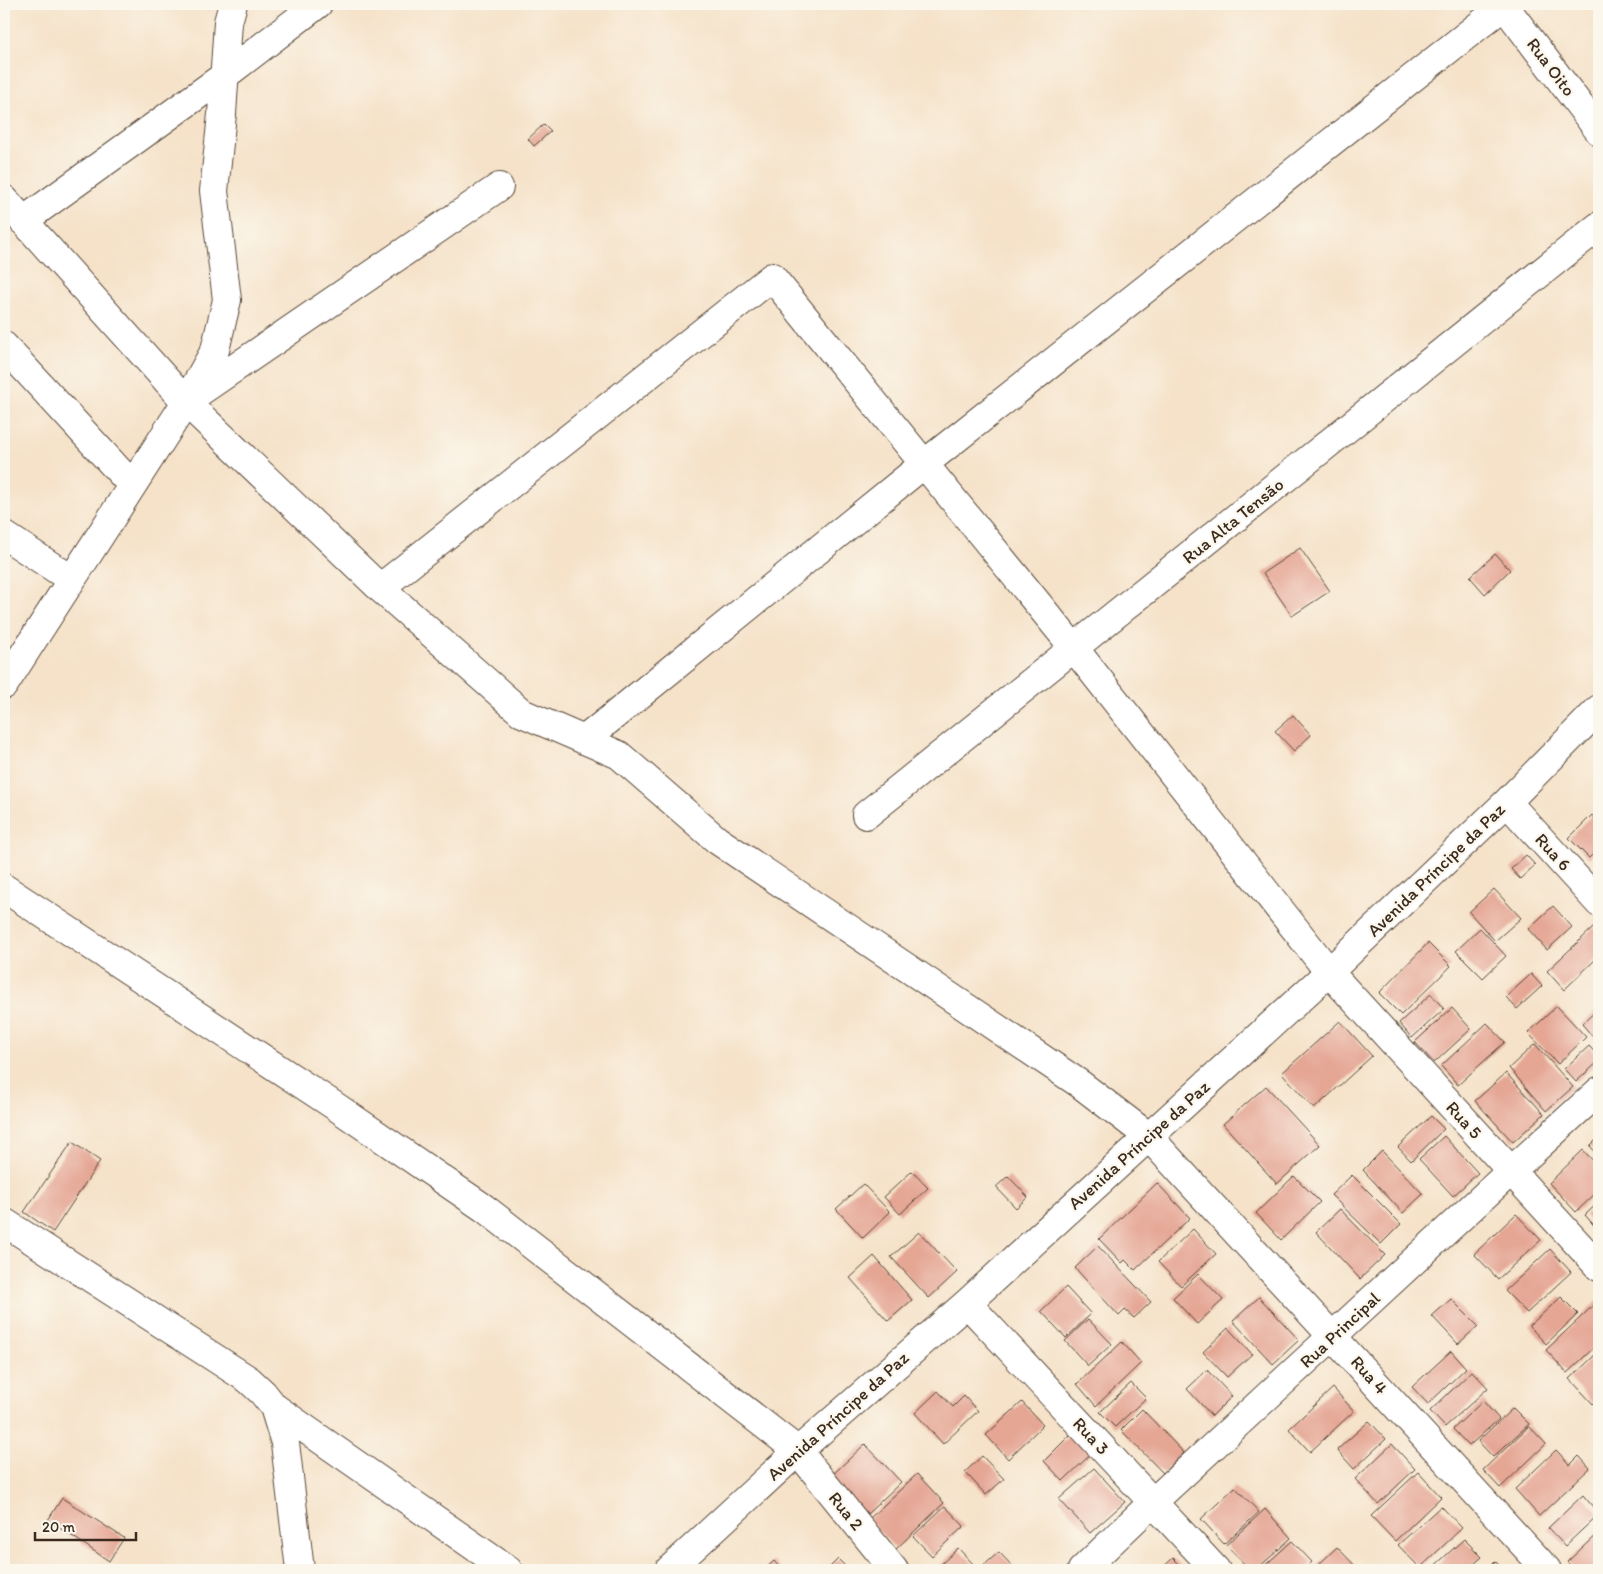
<svg xmlns="http://www.w3.org/2000/svg" width="1603" height="1574" font-family="Itim,sans-serif">
<style>
.building{fill:#e5a694}
.lines{fill:none;stroke-linecap:round;stroke-linejoin:round}
.minor-casing{stroke:#574638;stroke-width:30}
.minor{stroke:#fff;stroke-width:28}
.labels{text-anchor:middle;dominant-baseline:central;stroke-width:4.5;stroke-linejoin:round;paint-order:stroke}
.street-label{font-size:18px;fill:#3b2a1e;stroke:#fbf7ec}
</style>
<rect width="100%" height="100%" fill="#fbf7ec"/>
<filter id="ink" filterUnits="userSpaceOnUse"><feTurbulence type="fractalNoise" baseFrequency=".02" numOctaves="2"/><feDisplacementMap in="SourceGraphic" scale="10" xChannelSelector="R" yChannelSelector="G"/><feConvolveMatrix kernelMatrix="1 2 1 2 8 2 1 2 1" color-interpolation-filters="sRGB"/></filter>
<filter id="wash" filterUnits="userSpaceOnUse"><feTurbulence type="fractalNoise" baseFrequency=".0096" numOctaves="4" result="noise"/><feDisplacementMap in="SourceGraphic" scale="20" xChannelSelector="R" yChannelSelector="G"/><feGaussianBlur stdDeviation="1.12" result="paint"/><feColorMatrix in="noise" values="0 0 0 0 0 0 0 0 0 0 0 0 0 0 0 0 0 1.4 0 .05"/><feComposite in="paint" operator="in"/></filter>
<g filter="url(#wash)">
<rect width="100%" height="100%" fill="#f5e2c9"/>
<g id="blocks">
<path class="building" d="M544,124l7,7 -17,15 -6,-7z
M1300,548l30,43 -38,25 -29,-43z
M1495,554l15,16 -25,24 -15,-17z
M1293,715l18,20 -17,16 -19,-20z
M1592,815l7,8v25l-10,10 -20,-20z
M1526,855l9,10 -15,14 -9,-10z
M1494,889l27,29 -26,23 -26,-29z
M1553,906l19,21 -25,23 -19,-21z
M1594,927l5,5v24l-35,34 -17,-19z
M1480,928l26,28 -23,22 -27,-27z
M1428,943l23,23 -50,49 -22,-22z
M1531,974l11,12 -25,23 -11,-12z
M1431,994l13,15 -32,29 -13,-15z
M1557,1006l29,31 -28,27 -30,-31z
M1452,1008l19,21 -37,34 -19,-21z
M1599,1008v36l-17,-20z
M1340,1021l32,35 -58,53 -32,-36z
M1487,1023l18,19 -47,43 -17,-19z
M1535,1044l38,43 -27,24 -37,-43z
M1589,1046l10,11v4l-23,21 -12,-13z
M1506,1073l38,41 -31,28 -38,-41z
M1266,1086l54,59 -43,39 -54,-60z
M1431,1116l13,13 -33,32 -13,-14z
M1444,1136l34,37 -25,23 -34,-37z
M1599,1137v19l-9,-10z
M72,1142l28,19 -47,71 -29,-20z
M1583,1150l16,17v23l-23,22 -27,-29z
M1382,1151l41,43 -20,19 -40,-43z
M912,1171l16,17 -28,26 -16,-17z
M1352,1175l49,49 -20,20 -50,-49z
M1008,1176l20,21 -12,11 -20,-21z
M1294,1176l26,26 -39,38 -25,-27z
M1157,1183l33,35 -55,52 -10,-10 -3,3 -23,-24z
M863,1184l27,28 -27,26 -27,-29z
M1599,1202v29l-14,-16z
M1340,1209l45,46 -25,24 -44,-47z
M1516,1214l25,26 -43,39 -24,-25z
M1193,1229l23,25 -35,32 -23,-24z
M919,1232l38,40 -28,26 -38,-41z
M1098,1246l53,56 -17,16 -9,-8 -6,6 -44,-48z
M1550,1249l21,23 -44,41 -22,-22z
M874,1256l38,44 -24,21 -38,-43z
M1198,1274l25,26 -26,24 -24,-26z
M1066,1287l25,27 -25,24 -25,-27z
M1259,1297l40,43 -26,24 -40,-43z
M1561,1297l17,17 -32,30 -17,-18z
M1451,1299l27,27 -20,18 -26,-28z
M1599,1300v43l-32,30 -21,-23z
M1088,1319l24,25 -24,22 -23,-25z
M1228,1328l24,26 -25,23 -24,-25z
M1122,1342l19,21 -45,43 -19,-22z
M1451,1351l15,17 -38,36 -16,-17z
M1599,1351v47l-6,6 -23,-25z
M1207,1370l25,26 -20,20 -25,-27z
M1472,1371l16,17 -43,39 -15,-16z
M1131,1383l15,15 -31,29 -15,-15z
M1333,1388l21,23 -44,41 -21,-23z
M938,1391l15,16 11,-11 14,15 -35,33 -28,-31z
M1483,1401l16,18 -30,27 -16,-17z
M1022,1402l21,23 -35,34 -22,-24z
M1513,1408l16,16 -36,33 -15,-16z
M1142,1409l42,44 -21,20 -42,-43z
M1369,1421l17,18 -32,30 -17,-19z
M1529,1426l17,18 -46,44 -17,-18z
M1072,1433l20,20 -29,28 -19,-20z
M865,1444l36,38 -36,34 -35,-39z
M1392,1444l23,25 -37,35 -23,-25z
M1556,1450l14,15 9,-9 11,12 -51,48 -24,-27z
M982,1456l22,23 -18,16 -21,-23z
M1094,1468l31,34 -35,31 -31,-34z
M1418,1472l23,25 -46,44 -24,-25z
M917,1474l27,29 -48,46 -28,-29z
M1235,1487l24,25 -35,32 -23,-25z
M1583,1495l16,19 -34,32 -17,-18z
M62,1498l62,40 -15,23 -61,-41z
M945,1506l19,20 -32,30 -19,-20z
M1441,1506l21,22 -42,40 -22,-23z
M1265,1509l26,29 -35,32h-6l-24,-25z
M1599,1532v35l-3,3h-21l-8,-8z
M1464,1539l18,18 -15,13h-37z
M1292,1541l20,21 -8,8h-44z
M1337,1547l22,23h-46z
M958,1548l21,22h-44z
M999,1552l17,18h-31l-3,-3z
M1173,1558l12,12h-25z
M838,1559l11,11h-22z
M774,1561l8,9h-18z
M1495,1561l9,9h-18z"/>
</g>
</g>
<g filter="url(#ink)">
<use href="#blocks" fill-opacity="0" stroke="#574638" stroke-width="1"/>
<g class="lines">
<defs>
<path id="minor" d="M1503,4l96,127
M4,199l182,203 194,186
M23,221l201,-145 94,-72
M4,346l128,139
M191,398l308,-211
M4,535l67,44
M4,685l182,-283 29,-52 12,-50 -13,-109 8,-77 6,-92 5,-18
M584,740l340,-276 582,-460
M1507,802l92,101
M866,815l733,-589
M4,888l328,216 152,104 314,243 96,119
M4,1222l245,158 14,13 11,14 11,36 15,127
M967,1303l249,267
M274,1407l234,163
M669,1570l129,-119 169,-148 362,-331 178,-170 92,-93
M1082,1570l71,-68 358,-331 88,-80
M1547,1570l-399,-434 -68,-52 -363,-244 -98,-85 -97,-42 -142,-125 392,-311 302,371 255,324 270,295"/>
</defs>
<use href="#minor" class="minor-casing"/>
<use href="#minor" class="minor"/>
</g>
</g>
<g class="labels">
<g class="street-label">
<text transform="translate(1551 67) rotate(53)">Rua Oito</text>
<text transform="translate(1233 521) rotate(-39)">Rua Alta Tensão</text>
<text transform="translate(1553 852) rotate(48)">Rua 6</text>
<text transform="translate(1436 870) rotate(-44)">Avenida Príncipe da Paz</text>
<text transform="translate(1464 1120) rotate(48)">Rua 5</text>
<text transform="translate(1139 1145) rotate(-42)">Avenida Príncipe da Paz</text>
<text transform="translate(1340 1330) rotate(-43)">Rua Principal</text>
<text transform="translate(1369 1375) rotate(48)">Rua 4</text>
<text transform="translate(838 1416) rotate(-42)">Avenida Príncipe da Paz</text>
<text transform="translate(1091 1436) rotate(47)">Rua 3</text>
<text transform="translate(846 1511) rotate(51)">Rua 2</text>
</g>
</g>
<rect width="1603" height="1574" fill="none" stroke="#fbf7ec" stroke-width="20"/>
<path d="M35 1532v8h101v-8" fill="none" stroke="#3b2a1e" stroke-width="2.5"/>
<text x="42" y="1532" font-size="15" fill="#3b2a1e" stroke="#fbf7ec" stroke-width="4" paint-order="stroke">20 m</text>
</svg>
